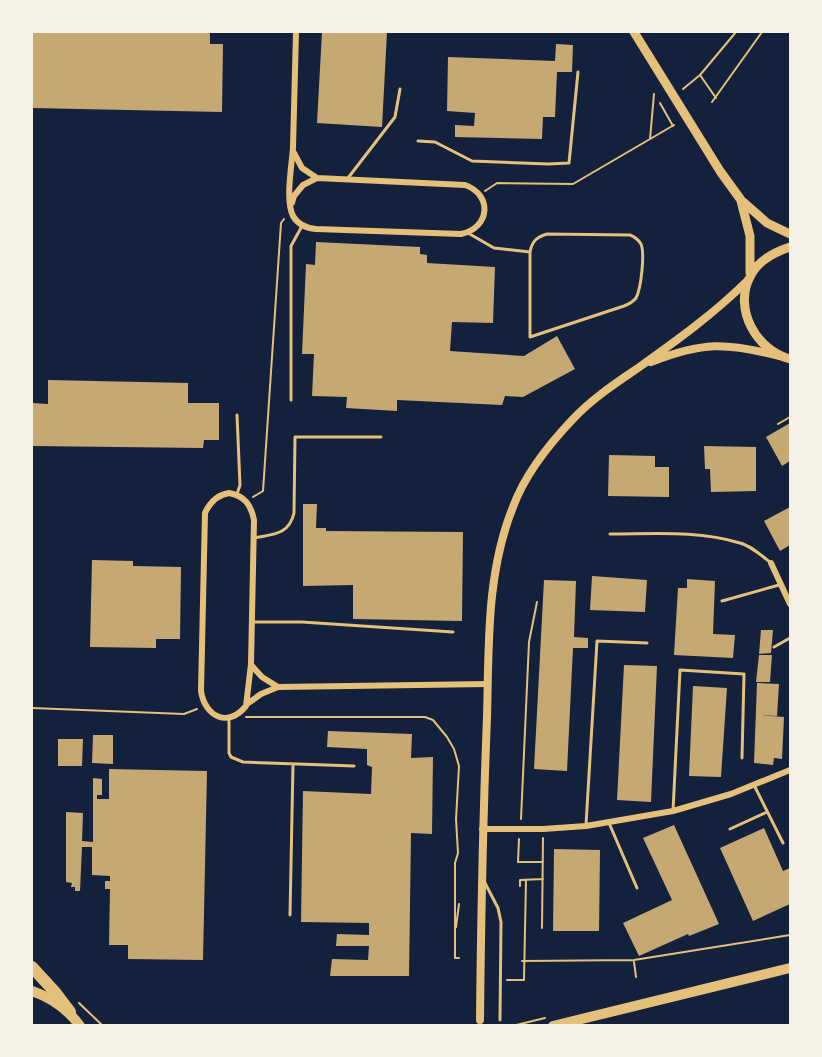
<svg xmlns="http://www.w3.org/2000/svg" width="822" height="1057" font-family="'PT Serif',serif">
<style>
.building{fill:#c6a872}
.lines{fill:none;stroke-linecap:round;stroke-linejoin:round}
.path{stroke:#e5c07b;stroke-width:2}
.service{stroke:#e5c07b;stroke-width:3}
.minor{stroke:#e5c07b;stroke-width:6}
.tertiary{stroke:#e5c07b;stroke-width:8}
.secondary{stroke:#e5c07b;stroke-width:9}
.primary{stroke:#e5c07b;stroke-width:10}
.motorway{stroke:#e5c07b;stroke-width:12}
</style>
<rect width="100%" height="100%" fill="#14213d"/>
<path class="building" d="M32,32h178v12h13l-1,68 -190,-4z
M322,32h65l-5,95 -65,-4z
M556,44l17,1 -1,27h-15l-2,45h-12l-1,22 -87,-2v-12l19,1 1,-13 -28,-2 1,-54 107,4z
M316,242l104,5v7l7,1v8l68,4 -2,56 -41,-1 -2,29 74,5 33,-20 18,33 -52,28 -18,-1 -3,9 -105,-5v11l-51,-3 1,-11 -35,-1 2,-42h-12l4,-90 9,1z
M48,380l140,3v20h31v37h-15l-1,8 -171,-2v-43l16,1z
M790,423v38l-8,5 -16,-29z
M704,446l52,1v44l-45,1 -1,-23h-5z
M609,455l46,1v11h14v30l-61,-1z
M303,504h14l-1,24h10v3l137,1 -1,89 -109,-2v-34l-50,1z
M790,507v38l-10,6 -16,-30z
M92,560l41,1v5l48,1 -1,72h-24v9l-66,-1z
M592,576l55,4 -2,32 -55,-2z
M687,579l28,2 -2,53 22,1 -2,23 -59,-3 4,-67h9z
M544,580l32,1 -2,56 14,1v10h-15l-6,123 -33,-2z
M761,630h12l-2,23 -12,1z
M759,655h13l-2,27h-14z
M624,665l33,1 -6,136 -34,-2z
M757,683l22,1 -2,32 -17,-1 24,2 -2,42 -8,-1 -1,7 -19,-2z
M693,686l34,2 -6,89 -32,-1z
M328,731l84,3 -1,24 22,-1 -1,77 -21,-1 -2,143h-79l2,-17 36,1 1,-14h-33l1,-12 32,1v-12l-68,-1 2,-131 68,3 1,-27 -5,-2v-16l-40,-2z
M93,735h20v29l-21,-1z
M58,739h25l-1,27h-24z
M109,769l98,2 -4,189 -75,-1v-14h-19l1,-56h-5v-8h5v-5l-18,-1v-28h-10l-2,44h-5v-4h-4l1,-4 -6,-1v-70l17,1 -1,28 11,1v-64l9,1v16h-5v4h12z
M674,825l45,99 -30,12 -1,-2 -49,22 -16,-33 49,-23 -29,-62z
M764,828l19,43 7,-3v36l-37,17 -33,-73z
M554,849l46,1 -1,81h-46z"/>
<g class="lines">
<path class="path" d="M700,75l16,23
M683,89l17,-14 36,-43
M712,102l50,-70
M660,103l13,23
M650,139l4,-45
M485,191l12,-8 76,1 101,-59
M778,424l12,-7
M253,497l10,-6 18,-268 3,-4
M32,708l152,6 13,-5
M246,717h179l8,3 14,17 7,12 5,17 -3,53 2,34 -3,10v95h4
M521,819l8,-177 8,-40
M519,839l-1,23h25
M520,886v-6l23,-1
M456,927l3,-23
M542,928l1,-90
M522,961l112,-1 156,-25
M634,962l2,15
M507,980h17l2,-100
M79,1003l24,23
M512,1026l33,-8"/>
<path class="service" d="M418,141l17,1 37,19 76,3 21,-1 9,-91
M348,178l47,-61 5,-28
M468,233l26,15 36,4
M547,234l83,1c5,2 8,4 11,9 4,10 0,45 -5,54 -3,4 -7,6 -12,8l-94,31v-85c2,-11 7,-15 17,-18z
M291,400v-154l11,-20
M237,415l3,70 -3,9
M610,534c42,0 89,-4 130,9 11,3 21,12 31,20
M254,538c19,-4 35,-3 40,-25l1,-76h86
M722,601l57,-16
M252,622h50l151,10
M774,647l16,-9
M229,718v35l2,4 12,5 111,4
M754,785l29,58
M673,811l7,-141 64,4 -2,84
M609,823l28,65
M586,825l11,-184 50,2
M730,829l37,-17
M485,883l13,25 3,14 -1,98
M290,915l3,-151"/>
<path class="minor" d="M294,153l8,15 15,10
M292,203l2,-7 9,-11 14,-7 148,7c28,10 25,43 -4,49l-145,-5c-10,-1 -18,-4 -23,-13 -8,-16 -1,-51 0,-69 1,-38 2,-77 3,-115
M229,493c16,3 22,12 25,27l-3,144 -5,42c-18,22 -41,11 -45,-15l4,-178c5,-11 12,-18 24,-20z
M771,563l19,41
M251,665l11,12 16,10
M247,704l14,-10 17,-7 210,-3
M482,829h61l43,-3 87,-15 58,-17 59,-24"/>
<path class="tertiary" d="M651,362c51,-20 75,-20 128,-6
M480,1020c1,-101 3,-202 7,-303 2,-71 -1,-143 26,-210 12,-33 37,-64 61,-89 19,-20 42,-35 64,-50 38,-27 77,-55 110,-88"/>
<path class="secondary" d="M634,32l86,139 21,29 26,23 23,11
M741,201l9,35v37
M790,247c-15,5 -33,14 -40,30 -17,32 7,74 40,82"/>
<path class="primary" d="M32,991c20,7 35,17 48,35
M553,1026l237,-58"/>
<path class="motorway" d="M32,967l22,24 16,21"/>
</g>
<rect width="822" height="1057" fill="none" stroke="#f6f1e7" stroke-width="66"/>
</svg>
